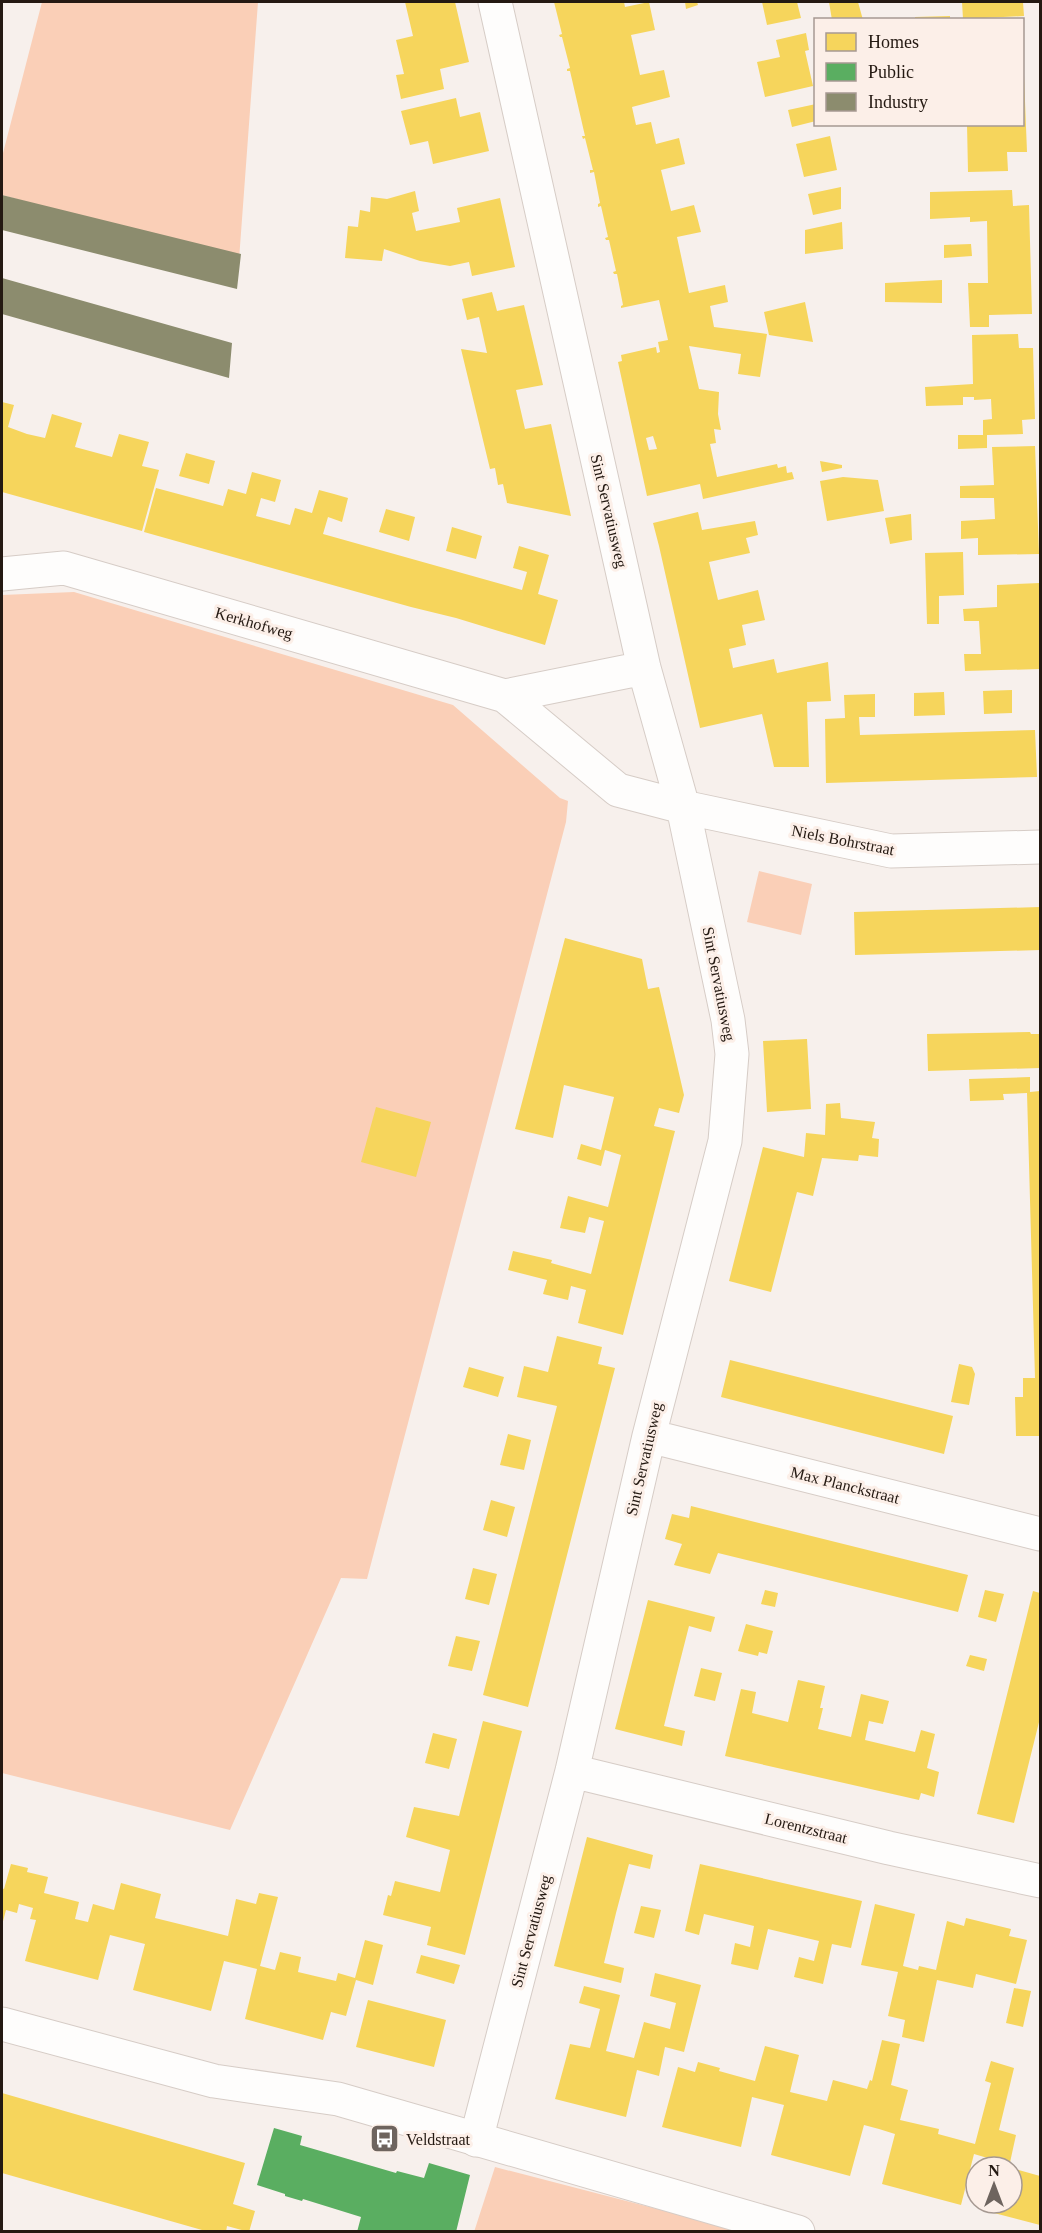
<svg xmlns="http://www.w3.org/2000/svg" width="1042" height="2233" font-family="Georgia,serif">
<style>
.green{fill:#facfb7}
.homes{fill:#f6d55c;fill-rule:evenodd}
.public{fill:#5aae61}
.industry{fill:#8c8c6e}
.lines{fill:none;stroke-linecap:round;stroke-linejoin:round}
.minor-casing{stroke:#d6ccc6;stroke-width:35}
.tertiary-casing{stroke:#d6ccc6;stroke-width:35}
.minor{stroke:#fefdfc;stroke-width:33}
.tertiary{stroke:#fefdfc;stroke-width:33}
.labels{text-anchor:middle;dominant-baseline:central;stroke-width:6;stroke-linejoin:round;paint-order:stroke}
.street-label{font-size:16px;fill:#241912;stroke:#fcefe8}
.poi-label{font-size:16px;fill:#241912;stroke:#fcefe8;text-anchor:start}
</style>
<rect width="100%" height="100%" fill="#f7f0ec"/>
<path class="green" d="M42,2h216l-19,258 -237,-65v-38z
M74,592l379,113 107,93 8,3 -2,21 -199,757 -26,-1 -111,252 -228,-57v-1178z
M759,871l53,13 -11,51 -54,-13z
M495,2167l247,64 -268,1z"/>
<path class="homes" d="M405,2h50l14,60 -29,7 4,20 -43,10 -5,-24 8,-1 -8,-34 17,-4z
M554,2h70l1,5 24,-5 6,28 -24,5 9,40 24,-5 6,27 -38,10 4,18 15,-3 5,22 23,-6 6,26 -24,6 10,41 23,-6 7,27 -24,5 12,56 36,-8 3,17 -18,4 4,21 53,7 -7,43 -22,-3 3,-20 -52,-8 10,43 20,3 -1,22 3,16 -7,-1 2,14 -6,1 7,33 60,-13 1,4 8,-2 1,7 5,-1 2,7 -91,20 -3,-15 -53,12 -29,-134 4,-1 -1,-6 35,-8 1,6 3,-1 -2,-10 10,-2 -9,-40 -38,8v-2l2,-1 -6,-31h-3l-1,-2 3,-1 -7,-31h-3l-1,-2 3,-1 -7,-31 -3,1v-3l2,-1 -6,-31 -4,1v-3h3l-8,-32 -2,1 -1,-3h3l-15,-65h-3v-2l3,-1 -8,-31h-2l-1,-2 3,-1zM653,436l4,13 -8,1 -3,-12z
M685,2h12l1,3 -12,4z
M762,2h35l4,16 -34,7z
M829,2h29l5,18h-31z
M962,2h61l1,14 -61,3z
M950,16v4h-35v-3z
M806,33l3,17 -4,1 8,35 -48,11 -8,-35 23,-5 -4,-17z
M1023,76h1l3,76h-20l1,19 -40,1 -1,-48h56z
M456,98l4,19 20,-5 9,39 -56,13 -5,-23 -18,4 -9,-34z
M816,104v17l-24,6 -4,-17z
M830,136l7,34 -33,7 -8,-33z
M841,187v22l-28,6 -5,-21z
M1012,190l1,16 16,-1 3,109 -43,1v12h-19l-2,-44h20l-1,-62 -17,1v-5l-40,2v-27z
M415,191l4,20 -7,2 4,18 44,-9 -3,-14 43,-10 15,69 -43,9 -3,-14 -19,4 -30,-5 -36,-12 -2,12 -37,-3 3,-32 10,1 2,-17 10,2 1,-15 16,2z
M842,222l1,27 -38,5v-24z
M971,244l1,12 -28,2v-13z
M942,280v23l-57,-1v-19z
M492,292l5,19 27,-6 19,80 -27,5 9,39 26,-5 20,92 -64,-13 -4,-19 -5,1 -3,-17 -5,1 -29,-120 26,4 -8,-36 -12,3 -5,-21z
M805,302l8,40 -44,-7 -5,-23z
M1018,334l1,14h14l2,71 -13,1 1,14 -36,1v13l-29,1v-14h25v-15l9,-1 -1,-20 -17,1v-3h-11v8l-37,1 -1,-19 48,-3 -1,-49z
M2,402l12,3 -6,22 19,7 18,4 7,-24 30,9 -7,24 37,10 7,-23 30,8 -7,24 17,4 -17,61 -140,-39z
M1035,446l4,108 -61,1v-17l-17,1v-18l34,-2 -1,-21h-34v-12l34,-1 -2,-38z
M186,453l29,8 -6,23 -30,-8z
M820,461l22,4v3l-20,4z
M252,472l29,8 -6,22 -14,-4 -5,18 34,9 5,-17 17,5 7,-23 15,4 14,4 -6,24 -14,-5 -5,17 199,56 5,-18 -14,-4 6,-22 30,9 -11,39 20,6 -13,45 -89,-27 -45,-11 -267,-75 12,-44 67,18 5,-17 18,5z
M843,477l35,3 6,31 -57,10 -7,-40z
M386,509l29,8 -6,24 -30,-9z
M698,512l4,18 53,-9 3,14 -12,3 4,15 -41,9 9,38 40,-10 7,30 -23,5 4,20 -17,4 4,19 41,-9 3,14 51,-11 3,39 -24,1 2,65h-35l-12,-53 -62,14 -41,-182 -6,-23z
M911,514l1,26 -22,4 -5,-26z
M452,527l30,9 -6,23 -30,-8z
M963,552l1,43 -25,1v28h-12l-2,-71z
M1040,583v86l-75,2 -1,-17h17l-2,-33h-15l-1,-12 34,-2v-22z
M1012,690v23l-28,1 -1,-23z
M944,692l1,23 -31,1v-23z
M875,694v23h-16l1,18 175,-5 2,47 -211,6 -1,-64 20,-1 -1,-23z
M1040,907v43l-185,5 -1,-43z
M565,938l77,21 6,30 11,-2 25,108 -5,18 -20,-5 -5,18 21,5 -52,204 -45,-12 8,-33 -15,-4 -3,14 -25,-6 4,-14 -39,-10 5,-19 39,9 -1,3 40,11 13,-53 -15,-4 -4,16 -25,-5 8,-32 40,11 13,-52 -16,-5 -4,16 -24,-7 4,-15 20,6 13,-53 -50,-12 -11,53 -38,-9z
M1030,1032l1,2h9v34l-112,3 -1,-37z
M807,1039l4,70 -44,3 -4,-71z
M1030,1077v15l10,-1v345h-24l-1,-39h8v-19h12l-8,-285 -24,1 1,6 -34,1 -1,-22z
M840,1103l1,15 34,4 -3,16 7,1 -1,18 -19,-2 -1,6 -36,-3 -9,38 -16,-4 -26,100 -42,-11 34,-134 41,10 2,-24 19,2 1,-31z
M376,1107l55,15 -15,55 -55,-15z
M557,1336l45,11 -4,17 17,4 -87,339 -45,-12 74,-289 -40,-9 7,-31 24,6z
M730,1360l223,56 -9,38 -223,-57z
M959,1364l13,3 3,7 -6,31 -18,-3z
M469,1367l35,10 -6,20 -35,-10z
M508,1434l23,6 -7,30 -24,-5z
M491,1500l24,7 -8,30 -24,-7z
M691,1506l277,69 -10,37 -240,-59 -8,21 -36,-9 8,-21 -17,-5 7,-25 17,4z
M473,1568l24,6 -8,31 -24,-6z
M765,1590l13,3 -3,14 -14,-3z
M985,1590l19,4 -8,28 -18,-5z
M1033,1591l7,2v125l-26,105 -37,-9z
M648,1600l67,17 -4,15 -22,-6 -13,51 -12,49 21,5 -3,15 -67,-17z
M746,1624l27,7 -6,23 -8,-2 -1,4 -20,-5z
M456,1636l24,5 -8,30 -24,-5z
M970,1655l17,4 -3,12 -18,-5z
M701,1668l21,5 -7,28 -21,-5z
M798,1680l27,6 -5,22h3l-5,21 33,8 10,-43 28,7 -6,23 -14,-3 -4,19 50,12 6,-22 14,4 -8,34 12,4 -5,25 -13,-4 -2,7 -194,-44 16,-67 15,3 -4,21 36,9z
M483,1721l39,10 -57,224 -38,-10 4,-18 -48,-12 5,-20 3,1 4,-15 45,11 10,-42 -44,-13 8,-30 45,9z
M433,1733l24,6 -8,30 -24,-6z
M587,1837l66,18 -3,14 -21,-5 -13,49 -12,50 20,5 -3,15 -67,-17z
M11,1864l17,4 -1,4 21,5 -4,16 35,9 -4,17 13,3 5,-18 21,6 7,-27 40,11 -6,24 73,18 8,-37 20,5 3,-11 19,4 -18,69 15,4 5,-18 21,5 -3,15 38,9 2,-8 17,5 10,-38 18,5 -10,40 -17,-5 -10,36 -15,-4 -8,28 -78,-21 12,-50 -16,-4 -17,-4 -13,50 -78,-21 12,-46 -35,-9 -12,45 -73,-19 11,-41 -6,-1 3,-11 -14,-4 -2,9 -11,-3 -4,15v-37l2,1z
M700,1864l162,37 -11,47 -19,-4 -9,40 -29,-7 5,-20 15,4 5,-20 -51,-12 -10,41 -27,-6 4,-21 15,4 4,-21 -50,-12 -5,21 -14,-4z
M875,1904l40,10 -12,52 15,4 1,-4 17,4 11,-49 17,5 2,-8 45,11 -2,7 18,4 -11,44 -40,-10 -3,14 -36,-8 -13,62 -22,-5 3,-17 -17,-4 10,-44 -37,-7z
M641,1906l20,4 -7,28 -20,-5z
M421,1955l39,10 -6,19 -38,-11z
M655,1973l46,12 -17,67 -19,-5 -6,29 -22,-6 -11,47 -71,-18 15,-55 20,4 10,-39 -21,-6 5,-17 36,9 -14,56 28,7 10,-36 26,7 6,-26 -26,-7z
M1014,1988l17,3 -8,36 -17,-4z
M368,2000l78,20 -12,47 -78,-20z
M882,2040l18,4 -9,41 17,5 -8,30 39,9 -1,5 37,10 16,-61 -6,-2 6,-20 23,7 -15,62 17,5 -7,32h-20l2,-8 -17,-5 -13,51 -79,-21 13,-50 -16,-5 -15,-4 -14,51 -79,-21 13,-50 -32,-8 -11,50 -79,-20 16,-60 17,5 3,-10 22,6 -1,3 36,10 10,-35 34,9 -9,37 37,9 6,-21 34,9 3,-9 2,1z
M2,2093l243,70 -12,41 22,7 -6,21 -22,-6 -1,6h-17l-207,-59z
M1012,2168l28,8v49l-46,-12 3,-10h15z"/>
<path class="public" d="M274,2128l28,8 -2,9 96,28 1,-2 27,7 5,-15 41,12 -14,57h-99l4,-15 -58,-18 -1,2 -17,-5v-2l-28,-9z"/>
<path class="industry" d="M2,195l239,59 -4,35 -235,-59z
M2,278l230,65 -3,35 -227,-64z"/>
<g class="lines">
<defs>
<path id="minor" d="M2,574l62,-6 441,128 113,94 65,17 208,44 149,-4
M505,696l139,-28
M649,1436l391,98
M572,1771l317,77 151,33
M476,2140l96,-369 77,-335 76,-295 7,-87 -4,-34 -45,-213 -39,-139 -149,-666"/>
<path id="tertiary" d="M2,2024l212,57 124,18 460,133"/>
</defs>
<use href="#minor" class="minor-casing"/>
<use href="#tertiary" class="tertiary-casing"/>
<use href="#minor" class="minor"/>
<use href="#tertiary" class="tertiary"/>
</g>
<defs>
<symbol id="bus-square" viewBox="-11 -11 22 22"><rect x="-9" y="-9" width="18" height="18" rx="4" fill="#6e645e" stroke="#fcefe8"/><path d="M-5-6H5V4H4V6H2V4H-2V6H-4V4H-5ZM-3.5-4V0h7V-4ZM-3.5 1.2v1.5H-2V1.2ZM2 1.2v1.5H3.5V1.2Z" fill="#fff"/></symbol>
</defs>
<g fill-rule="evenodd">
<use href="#bus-square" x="368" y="2122" width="33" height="33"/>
</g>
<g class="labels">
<g class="street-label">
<text transform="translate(609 511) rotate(77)">Sint Servatiusweg</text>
<text transform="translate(254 623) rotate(16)">Kerkhofweg</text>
<text transform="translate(843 840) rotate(11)">Niels Bohrstraat</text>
<text transform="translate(719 984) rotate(79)">Sint Servatiusweg</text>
<text transform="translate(644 1459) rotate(-77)">Sint Servatiusweg</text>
<text transform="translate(845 1485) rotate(14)">Max Planckstraat</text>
<text transform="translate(806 1828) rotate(14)">Lorentzstraat</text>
<text transform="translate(531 1931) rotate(-75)">Sint Servatiusweg</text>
</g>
<g class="poi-label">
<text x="406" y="2139">Veldstraat</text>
</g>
</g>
<rect width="1042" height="2233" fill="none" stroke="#241912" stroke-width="6"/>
<rect x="814" y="18" width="210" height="108" fill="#fcefe8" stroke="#a69992" stroke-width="1.5"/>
<rect x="826" y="33" width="30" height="18" fill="#f6d55c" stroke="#a69992" stroke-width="1.5"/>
<text x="868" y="48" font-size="18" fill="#241912">Homes</text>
<rect x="826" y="63" width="30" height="18" fill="#5aae61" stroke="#a69992" stroke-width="1.5"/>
<text x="868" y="78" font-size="18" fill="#241912">Public</text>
<rect x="826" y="93" width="30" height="18" fill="#8c8c6e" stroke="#a69992" stroke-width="1.5"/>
<text x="868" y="108" font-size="18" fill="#241912">Industry</text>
<g transform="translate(994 2185)"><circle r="28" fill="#fcefe8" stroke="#a69992" stroke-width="1.5"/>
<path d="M0-4.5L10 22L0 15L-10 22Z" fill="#6e645e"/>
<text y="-9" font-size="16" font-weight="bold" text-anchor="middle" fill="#241912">N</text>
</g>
</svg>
